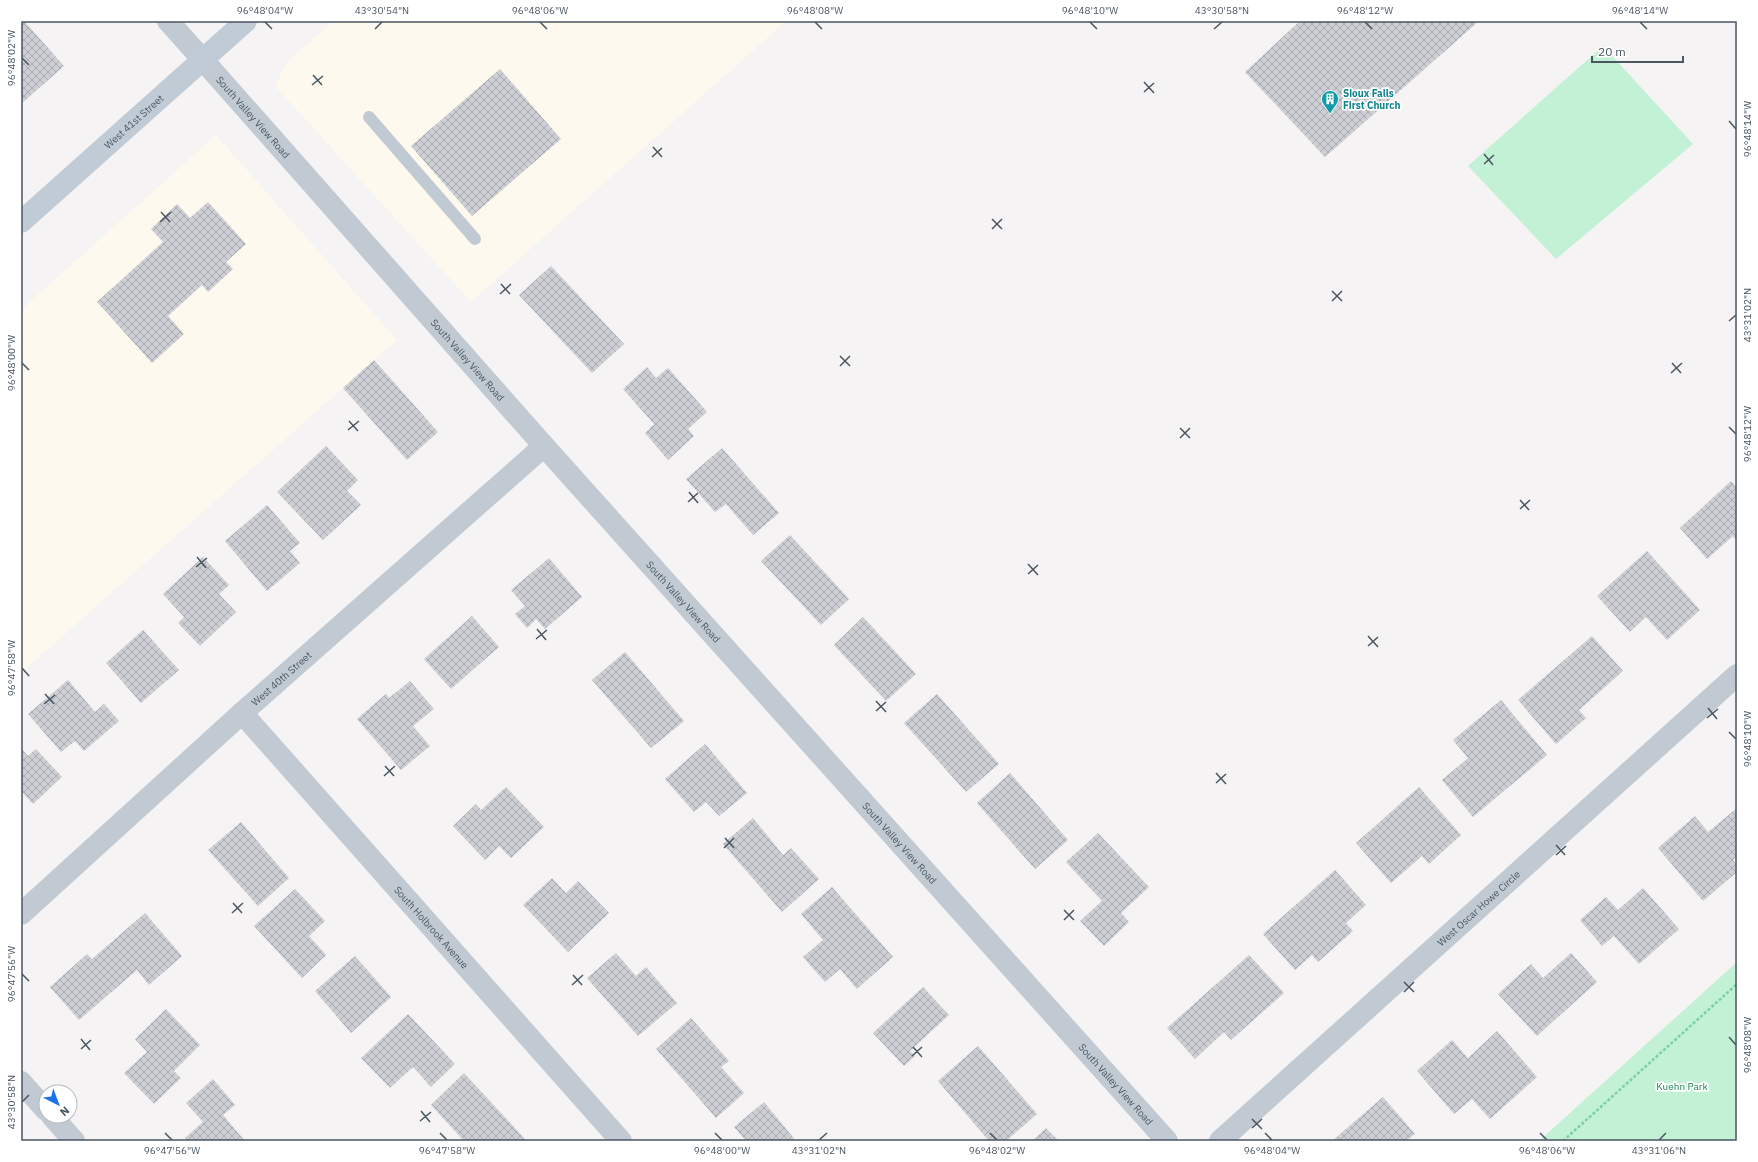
<svg xmlns="http://www.w3.org/2000/svg" width="1758" height="1162" font-family="'IBM Plex Sans',sans-serif">
<style>
.commercial{fill:#fdf9ef}
.green{fill:#c3f1d5}
.building{fill:url(#building-cross-hatch)}
.lines{fill:none;stroke-linecap:round;stroke-linejoin:round}
.path{stroke:#7ad0a6;stroke-width:2.5;stroke-dasharray:3 2;stroke-linecap:butt}
.service{stroke:#c1cad2;stroke-width:12}
.minor{stroke:#c1cad2;stroke-width:22}
.tertiary{stroke:#c1cad2;stroke-width:22}
.secondary{stroke:#c1cbd6;stroke-width:22}
.ticks{fill:none;stroke:#4a5661;stroke-width:1.5}
.labels{text-anchor:middle;dominant-baseline:central;stroke-width:3.5;stroke-linejoin:round;paint-order:stroke}
.culture-label{font-size:10px;font-weight:bold;fill:#0d838f;stroke:#fff;text-anchor:start}
.street-label{font-size:10px;fill:#4a5661;stroke:#fff}
.park-label{font-size:10px;fill:#17864f;stroke:#fff}
.neatline{fill:none;stroke:#4a5661;stroke-width:1.5}
.ticks-label{font-size:10px;text-anchor:middle;fill:#4a5661}
</style>
<defs>
<pattern id="building-cross-hatch" width="8" height="8" patternUnits="userSpaceOnUse"><rect width="8" height="8" fill="#cdcfd5"/><path d="M0 0l8 8M0 8l8-8" fill="none" stroke="#a8abb0"/></pattern>
</defs>
<rect width="100%" height="100%" fill="#f5f3f3"/>
<path class="commercial" d="M333,21h453l-315,281 -195,-215 5,-15 6,-10z
M216,135l181,205 -376,333v-363z"/>
<path class="green" d="M1603,46l90,98 -137,115 -88,-93z
M1737,962v179h-198z"/>
<path class="building" d="M21,21h3l40,45 -43,38z
M1300,21h179l-154,136 -80,-85z
M500,69l61,70 -89,77 -61,-70z
M208,202l38,42 -20,18 7,7 -25,23 -6,-7 -34,31 16,18 -32,29 -55,-61 66,-60 -12,-13 26,-25 13,14z
M551,266l73,78 -32,29 -73,-78z
M374,360l64,72 -31,28 -64,-72z
M647,367l9,11 12,-10 39,44 -19,17 6,7 -26,24 -23,-27 9,-9 -31,-35z
M326,446l32,34 -11,11 14,14 -38,35 -46,-48z
M722,448l57,65 -26,22 -27,-31 -11,8 -29,-33z
M1731,481l6,7v53l-4,-5 -26,23 -27,-31z
M267,505l33,38 -10,8 10,12 -33,28 -42,-50z
M790,535l59,64 -28,26 -60,-64z
M1647,551l53,59 -33,30 -21,-23 -16,15 -33,-36z
M203,557l26,28 -10,9 17,18 -36,34 -22,-23 6,-6 -21,-23z
M549,558l33,39 -37,32 -9,-10 -9,9 -12,-14 10,-8 -14,-16z
M472,616l27,31 -48,42 -27,-30z
M863,617l53,57 -30,27 -52,-56z
M143,630l36,40 -38,33 -35,-40z
M1592,636l31,35 -44,39 7,8 -30,26 -38,-44z
M625,652l59,69 -33,27 -59,-68z
M68,680l27,32 9,-8 15,17 -35,30 -9,-10 -14,11 -33,-38z
M410,681l24,28 -21,17 17,20 -29,24 -44,-51 29,-25 3,4z
M937,694l62,70 -33,28 -62,-69z
M1501,700l46,55 -74,62 -31,-37 26,-22 -15,-18z
M705,744l42,49 -28,23 -13,-14 -12,10 -29,-33z
M21,748l7,8 8,-7 26,28 -29,27 -12,-13z
M1010,773l58,67 -33,29 -58,-66z
M506,787l38,40 -33,31 -12,-12 -14,14 -32,-34 23,-22 5,6z
M1419,787l42,48 -32,29 -7,-8 -31,27 -35,-40z
M1737,808v49l-4,3 4,5v7l-34,29 -45,-53 37,-32 13,16z
M753,818l30,37 8,-7 28,31 -37,33 -59,-68z
M241,822l48,56 -31,28 -50,-56z
M1098,833l51,54 -28,26 8,9 -25,24 -24,-25 22,-20 -36,-39z
M1335,870l31,35 -20,18 7,8 -35,31 -6,-7 -17,15 -32,-36z
M552,878l14,15 12,-12 31,32 -41,39 -45,-47z
M832,887l61,70 -36,32 -17,-20 -15,13 -22,-25 20,-17 -22,-26z
M1643,888l36,41 -40,35 -25,-28 -12,10 -22,-26 26,-23 12,13z
M295,889l30,32 -16,15 17,19 -24,23 -48,-52z
M145,913l37,43 -33,29 -12,-15 -58,50 -29,-33 37,-33 5,5z
M616,953l20,23 10,-9 31,36 -39,33 -51,-58z
M1571,953l26,29 -60,54 -39,-42 33,-30 12,14z
M1249,955l35,38 -53,47 -7,-8 -29,27 -28,-31z
M355,956l36,41 -40,36 -36,-42z
M923,987l26,28 -39,36 5,5 -11,10 -31,-33z
M166,1009l34,36 -26,26 7,7 -27,26 -30,-31 23,-21 -12,-13z
M408,1014l47,50 -24,23 -18,-20 -23,21 -29,-30z
M691,1018l38,43 -8,6 23,26 -28,25 -60,-69z
M1497,1031l40,46 -47,42 -18,-20 -18,15 -37,-43 35,-31 16,18z
M978,1046l59,68 -31,27h-17l-51,-60z
M464,1073l61,66 -2,2h-59l-33,-36z
M213,1079l22,26 -12,10 22,26h-57l-3,-3 18,-16 -17,-19z
M1383,1097l32,37 -9,7h-74z
M764,1102l32,39h-50l-12,-14z
M1046,1128l13,13h-27z"/>
<g class="lines">
<path class="path" d="M1563,1141l174,-157"/>
<path class="service" d="M369,117l106,122"/>
<g class="minor">
<path d="M168,21l35,39"/>
<path id="s1" d="M242,713l379,428"/>
<path id="s2" d="M21,914l221,-201 302,-267"/>
<path d="M21,1082l25,28"/>
<path d="M52,1116l22,25"/>
<path id="s3" d="M1220,1141l517,-466"/>
</g>
<path class="tertiary" id="s4" d="M203,60l341,386 623,695"/>
<path class="secondary" id="s5" d="M21,222l225,-201"/>
</g>
<path class="ticks" d="M265,22l7,7M540,22l7,7M815,22l7,7M1090,22l7,7M1365,22l7,7M1640,22l7,7M375,29l7,-7M1214,29l8,-7M22,58l7,7M313,75l9,10M1144,82l10,11M312,85l11,-9M1144,92l10,-9M1729,121l7,8M653,147l9,10M1484,154l9,11M652,157l10,-9M1484,164l10,-9M161,212l9,10M992,219l10,10M160,222l11,-10M992,229l10,-10M501,284l9,10M1332,291l10,10M500,294l11,-10M1332,301l10,-10M1729,321l7,-6M840,356l10,10M22,363l7,7M1672,363l9,10M840,366l10,-10M1671,373l11,-10M349,421l9,10M1729,427l7,7M1180,428l10,10M348,430l11,-9M1180,438l10,-10M689,492l9,11M1520,500l9,10M688,502l10,-9M1520,509l10,-9M197,557l9,11M1028,564l10,11M196,567l11,-9M1028,574l10,-9M537,629l9,11M1368,636l10,11M536,639l11,-9M1368,646l10,-9M22,668l7,8M45,694l9,10M876,701l10,11M44,704l11,-9M1708,708l9,11M876,711l10,-9M1707,718l11,-9M1729,732l7,7M385,766l9,10M1216,773l10,11M384,776l11,-10M1216,783l10,-9M725,838l9,10M1556,845l9,10M724,848l10,-10M1556,855l10,-9M233,903l9,10M1064,910l10,10M232,913l11,-10M1064,920l10,-10M22,974l7,7M573,975l9,10M1404,982l10,10M572,985l11,-10M1404,992l10,-10M1729,1037l7,8M81,1039l9,11M913,1047l9,10M81,1049l10,-9M912,1056l10,-9M22,1102l7,-7M421,1111l9,11M1252,1119l10,10M420,1121l11,-9M1252,1128l10,-9M165,1133l7,7M440,1133l7,7M715,1133l7,7M990,1133l7,7M1265,1133l7,7M1540,1133l7,7M819,1140l8,-7M1659,1140l7,-7"/>
<defs>
<symbol id="building-pin" viewBox="-11 -11 22 30"><path d="M0 17L-7.5 6A9.5 9.5 0 1 1 7.5 6Z" fill="#0f9aa8" stroke="#fff"/><path d="M-4-6H4V6H1V3H-1V6H-4ZM-2.5-4.3h1.7v1.8h-1.7ZM.8-4.3h1.7v1.8H.8ZM-2.5-1h1.7V.8h-1.7ZM.8-1h1.7V.8H.8Z" fill="#fff"/></symbol>
</defs>
<g fill-rule="evenodd">
<use href="#building-pin" x="1320" y="89" width="20" height="27"/>
</g>
<g class="labels">
<g class="culture-label">
<text x="1343" y="93">Sioux Falls<tspan x="1343" dy="12">First Church</tspan></text>
</g>
<g class="street-label">
<text stroke="none"><textPath href="#s4" startOffset="76">South Valley View Road</textPath></text>
<text stroke="none"><textPath href="#s5" startOffset="151">West 41st Street</textPath></text>
<text stroke="none"><textPath href="#s4" startOffset="400">South Valley View Road</textPath></text>
<text stroke="none"><textPath href="#s4" startOffset="724">South Valley View Road</textPath></text>
<text stroke="none"><textPath href="#s2" startOffset="351">West 40th Street</textPath></text>
<text stroke="none"><textPath href="#s4" startOffset="1048">South Valley View Road</textPath></text>
<text stroke="none"><textPath href="#s3" startOffset="348">West Oscar Howe Circle</textPath></text>
<text stroke="none"><textPath href="#s1" startOffset="286">South Holbrook Avenue</textPath></text>
<text stroke="none"><textPath href="#s4" startOffset="1372">South Valley View Road</textPath></text>
</g>
<g class="park-label">
<text x="1682" y="1086">Kuehn Park</text>
</g>
</g>
<rect width="1758" height="1162" fill="none" stroke="#ffffff" stroke-width="44"/>
<g transform="translate(58 1104) rotate(138)"><circle r="19" fill="#ffffff" stroke="#b7bbc0"/>
<path d="M0-3L7 15L0 10L-7 15Z" fill="#1a73e8"/>
<text y="-6" font-size="11" font-weight="bold" text-anchor="middle" fill="#4a5661">N</text>
</g>
<path d="M1592 56v6h91v-6" fill="none" stroke="#4a5661" stroke-width="2"/>
<text x="1598" y="56" font-size="12" fill="#4a5661" stroke="#ffffff" stroke-width="3" paint-order="stroke">20 m</text>
<rect x="22" y="22" width="1714" height="1118" class="neatline"/>
<g class="ticks-label">
<text x="265" y="14">96°48'04"W</text>
<text x="382" y="14">43°30'54"N</text>
<text x="540" y="14">96°48'06"W</text>
<text x="815" y="14">96°48'08"W</text>
<text x="1090" y="14">96°48'10"W</text>
<text x="1222" y="14">43°30'58"N</text>
<text x="1365" y="14">96°48'12"W</text>
<text x="1640" y="14">96°48'14"W</text>
<text transform="translate(11 58) rotate(-90)" y="4">96°48'02"W</text>
<text transform="translate(1747 129) rotate(-90)" y="4">96°48'14"W</text>
<text transform="translate(1747 315) rotate(-90)" y="4">43°31'02"N</text>
<text transform="translate(11 363) rotate(-90)" y="4">96°48'00"W</text>
<text transform="translate(1747 434) rotate(-90)" y="4">96°48'12"W</text>
<text transform="translate(11 668) rotate(-90)" y="4">96°47'58"W</text>
<text transform="translate(1747 739) rotate(-90)" y="4">96°48'10"W</text>
<text transform="translate(11 974) rotate(-90)" y="4">96°47'56"W</text>
<text transform="translate(1747 1045) rotate(-90)" y="4">96°48'08"W</text>
<text transform="translate(11 1102) rotate(-90)" y="4">43°30'58"N</text>
<text x="172" y="1154">96°47'56"W</text>
<text x="447" y="1154">96°47'58"W</text>
<text x="722" y="1154">96°48'00"W</text>
<text x="819" y="1154">43°31'02"N</text>
<text x="997" y="1154">96°48'02"W</text>
<text x="1272" y="1154">96°48'04"W</text>
<text x="1547" y="1154">96°48'06"W</text>
<text x="1659" y="1154">43°31'06"N</text>
</g>
</svg>
